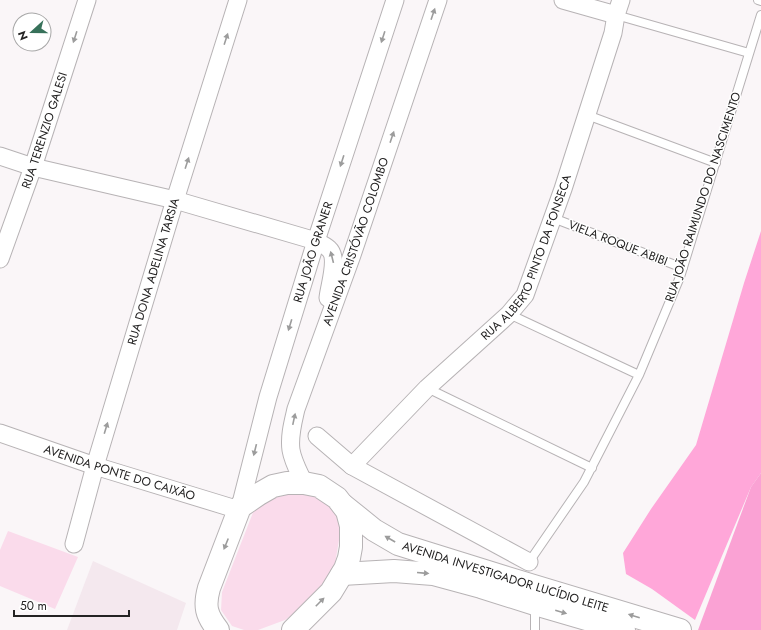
<svg xmlns="http://www.w3.org/2000/svg" width="761" height="630" font-family="Jost,sans-serif">
<style>
.built{fill:#f4e8ee}
.green{fill:#fadbeb}
.forest{fill:#ffa7d9}
.water{fill:#faa2d4}
.lines{fill:none;stroke-linecap:round;stroke-linejoin:round}
.lane-casing{stroke:#b7b3b5;stroke-width:10}
.street-casing{stroke:#b7b3b5;stroke-width:19}
.secondary-casing{stroke:#b7b3b5;stroke-width:24}
.lane{stroke:#fff;stroke-width:8}
.street{stroke:#fff;stroke-width:17}
.secondary{stroke:#fff;stroke-width:22}
.oneway{fill:#9c9c9c}
.labels{text-anchor:middle;dominant-baseline:central;stroke-width:3;stroke-linejoin:round;paint-order:stroke}
.street-label{font-size:12px;fill:#242323;stroke:#fff}
</style>
<rect width="100%" height="100%" fill="#faf6f8"/>
<path class="built" d="M93,561l93,42 -9,27h-110z"/>
<path class="green" d="M294,493l24,4 16,11 7,20 -7,42 -22,31 -27,19 -27,10h-14l-12,-4 -11,-16 1,-18 32,-82 19,-12z
M8,531l70,26 -23,52 -55,-23v-36z"/>
<path class="forest" d="M761,231v242l-10,14 -56,133 -43,-31 -26,-15 -3,-21 28,-44 45,-64 48,-162z"/>
<path class="water" d="M761,473v157h-63l53,-143z"/>
<g class="lines">
<defs>
<path id="lane" d="M758,0l3,1
M616,15l133,38
M587,115l129,48
M553,218l130,50
M509,314l130,61
M427,388l165,80
M529,562l55,-80 55,-107 41,-98 81,-262
M535,605v25"/>
<g id="street">
<path d="M563,0l53,15"/>
<path d="M0,156l33,11 142,33 141,41c4,2 10,5 13,8 10,9 0,37 -1,49"/>
<path id="s1" d="M0,259l33,-92 54,-167"/>
<path id="s2" d="M0,433l95,33 144,44"/>
<path d="M317,436l35,30 177,96"/>
<path id="s3" d="M352,466l75,-78 82,-74 16,-19 38,-106 50,-156 3,-18 5,-15"/>
<path id="s4" d="M304,483c-5,-11 -11,-21 -13,-33 -2,-14 2,-28 5,-41l56,-154 86,-255"/>
<path id="s5" d="M240,507l28,-110 48,-156 79,-241"/>
<path id="s6" d="M74,544l21,-78 80,-266 63,-200"/>
</g>
<g id="secondary">
<path id="s7" d="M343,505l31,25 24,14 106,33 176,53"/>
<path d="M342,574l52,-3 39,3 48,13 54,17 89,26"/>
<path d="M218,630c-12,-15 -14,-24 -9,-42l31,-81 19,-13 14,-8 14,-3h17l15,3 18,12 10,13 4,15v21l-2,11 -4,11 -14,23 -38,38"/>
</g>
</defs>
<use href="#lane" class="lane-casing"/>
<use href="#street" class="street-casing"/>
<use href="#secondary" class="secondary-casing"/>
<use href="#lane" class="lane"/>
<use href="#street" class="street"/>
<use href="#secondary" class="secondary"/>
</g>
<defs><path id="oneway-solid" d="M-6-.8H1V-3.2L6.5 0L1 3.2V.8H-6Z"/></defs>
<g class="oneway">
<use href="#oneway-solid" transform="translate(433 14) rotate(-71)"/>
<use href="#oneway-solid" transform="translate(75 37) rotate(108)"/>
<use href="#oneway-solid" transform="translate(383 37) rotate(108)"/>
<use href="#oneway-solid" transform="translate(226 39) rotate(-72)"/>
<use href="#oneway-solid" transform="translate(392 137) rotate(-71)"/>
<use href="#oneway-solid" transform="translate(342 161) rotate(108)"/>
<use href="#oneway-solid" transform="translate(187 163) rotate(-72)"/>
<use href="#oneway-solid" transform="translate(332 257) rotate(-104)"/>
<use href="#oneway-solid" transform="translate(290 325) rotate(107)"/>
<use href="#oneway-solid" transform="translate(294 419) rotate(-78)"/>
<use href="#oneway-solid" transform="translate(106 428) rotate(-73)"/>
<use href="#oneway-solid" transform="translate(255 450) rotate(104)"/>
<use href="#oneway-solid" transform="translate(390 539) rotate(-150)"/>
<use href="#oneway-solid" transform="translate(226 544) rotate(112)"/>
<use href="#oneway-solid" transform="translate(423 573) rotate(5)"/>
<use href="#oneway-solid" transform="translate(320 602) rotate(-45)"/>
<use href="#oneway-solid" transform="translate(561 612) rotate(16)"/>
<use href="#oneway-solid" transform="translate(634 616) rotate(-163)"/>
</g>
<g class="labels">
<g class="street-label">
<text stroke="none"><textPath href="#s1" startOffset="136">RUA TERENZIO GALESI</textPath></text>
<text transform="translate(703 197) rotate(-72)">RUA JOÃO RAIMUNDO DO NASCIMENTO</text>
<text stroke="none"><textPath href="#s4" startOffset="255">AVENIDA CRISTÓVÃO COLOMBO</textPath></text>
<text transform="translate(618 243) rotate(21)">VIELA ROQUE ABIBI</text>
<text stroke="none"><textPath href="#s5" startOffset="265">RUA JOÃO GRANER</textPath></text>
<text stroke="none"><textPath href="#s3" startOffset="277">RUA ALBERTO PINTO DA FONSECA</textPath></text>
<text stroke="none"><textPath href="#s6" startOffset="284">RUA DONA ADELINA TARSIA</textPath></text>
<text stroke="none"><textPath href="#s2" startOffset="126">AVENIDA PONTE DO CAIXÃO</textPath></text>
<text stroke="none"><textPath href="#s7" startOffset="180">AVENIDA INVESTIGADOR LUCÍDIO LEITE</textPath></text>
</g>
</g>
<g transform="translate(32 32) rotate(249)"><circle r="19" fill="#ffffff" stroke="#a7a7a7"/>
<path d="M0-3L7 15L0 10L-7 15Z" fill="#37715a"/>
<text y="-6" font-size="11" font-weight="bold" text-anchor="middle" fill="#242323">N</text>
</g>
<path d="M14 610v6h115v-6" fill="none" stroke="#242323" stroke-width="2"/>
<text x="20" y="610" font-size="12" fill="#242323" stroke="#ffffff" stroke-width="3" paint-order="stroke">50 m</text>
</svg>
